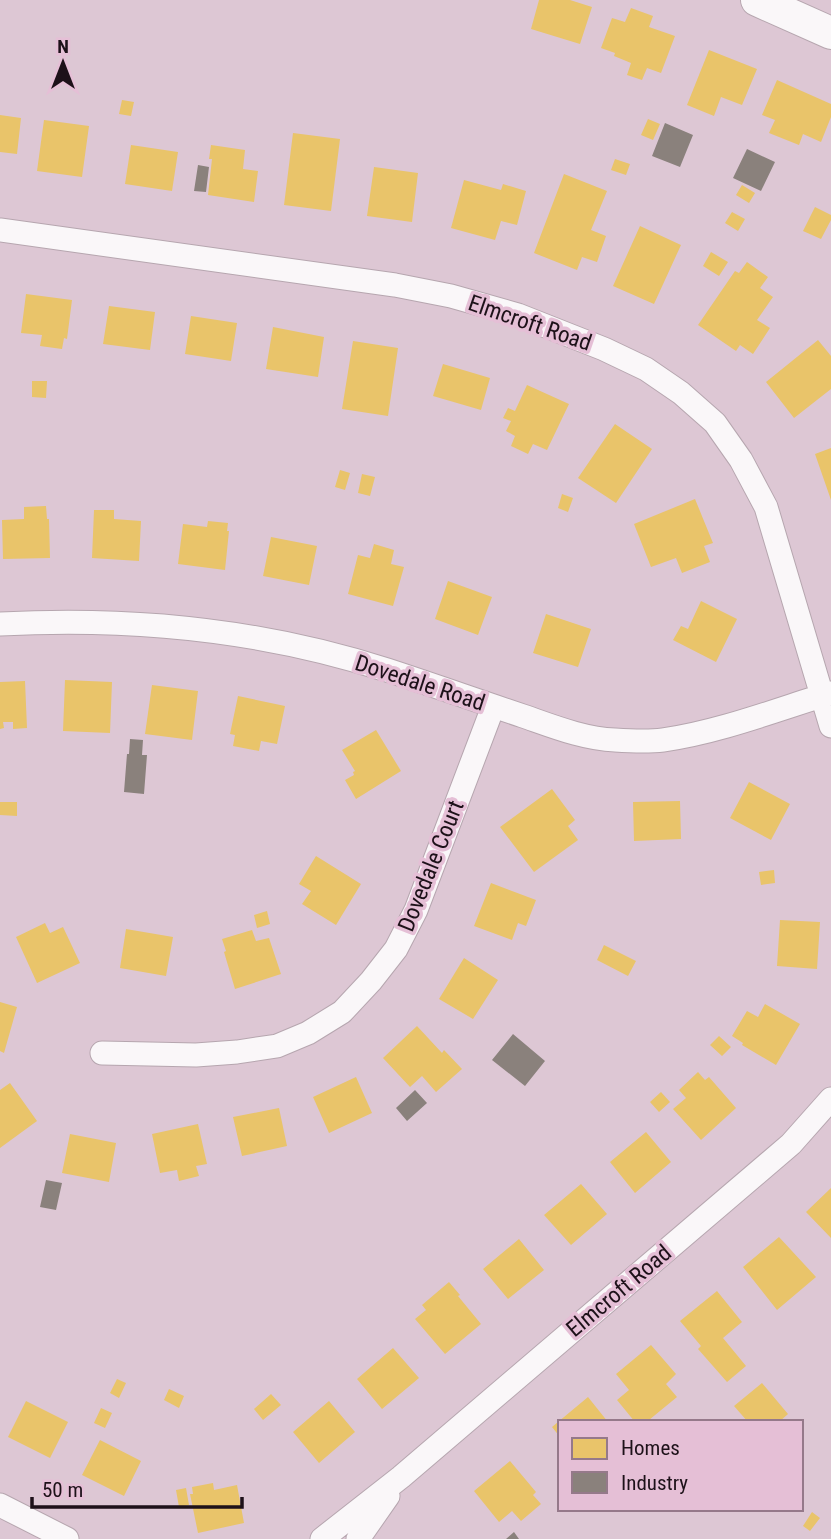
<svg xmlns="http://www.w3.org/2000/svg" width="831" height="1539" font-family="'Roboto Condensed',sans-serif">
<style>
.homes{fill:#e9c46a}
.industry{fill:#8a817c}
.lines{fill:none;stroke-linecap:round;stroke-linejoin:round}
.street-casing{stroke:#b6a6af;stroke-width:25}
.secondary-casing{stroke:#b6a6af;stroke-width:34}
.street{stroke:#faf7f9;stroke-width:23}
.secondary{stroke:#faf7f9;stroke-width:32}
.labels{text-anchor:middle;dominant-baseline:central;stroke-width:7;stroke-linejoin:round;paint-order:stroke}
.street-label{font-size:23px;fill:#1d1119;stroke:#e5bfd6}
</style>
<rect width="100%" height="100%" fill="#ddc7d4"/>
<path class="homes" d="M539,0h31l22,7 -12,37 -49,-15z
M631,8l22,8 -4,11 26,9 -14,37 -14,-5 -5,12 -15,-5 4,-12 -17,-7 1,-3 -14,-5 11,-30 13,4z
M709,50l48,19 -15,36 -21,-8 -7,19 -27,-11z
M777,80l54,24v13l-10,25 -18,-8 -4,11 -30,-12 6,-13 -13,-5z
M122,100l12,2 -3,14 -12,-2z
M0,115l21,3 -4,36 -17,-2z
M648,119l12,5 -7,16 -12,-5z
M44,120l45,6 -7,51 -45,-6z
M293,133l47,6 -9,72 -47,-6z
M131,145l47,7 -6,39 -47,-7z
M211,145l34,5 -2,19 15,2 -4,31 -46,-7 4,-36h-3z
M615,159l15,5 -4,11 -15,-5z
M374,167l44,6 -6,49 -45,-6z
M564,174l43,17 -16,39 15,6 -9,26 -15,-5 -5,13 -43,-17z
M464,180l37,10 2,-6 23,7 -9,34 -16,-4 -6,19 -44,-12z
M742,185l13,8 -6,10 -13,-8z
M815,207l16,8v5l-10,19 -18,-8z
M732,212l13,7 -7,12 -13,-8z
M640,226l41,19 -27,59 -41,-18z
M711,252l17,10 -9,14 -16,-10z
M747,262l21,15 -8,11 13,9 -16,23 13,8 -17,26 -13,-9 -4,6 -38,-26 37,-54 4,2z
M26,294l46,6 -5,39 -3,-1 -2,11 -22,-3 2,-11 -21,-2z
M109,306l46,6 -5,38 -47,-6z
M191,316l46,7 -6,38 -46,-7z
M273,327l51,10 -6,40 -52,-8z
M818,340l13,16v33l-37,29 -28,-36z
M353,341l45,7 -10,68 -46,-7z
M443,364l47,14 -9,32 -48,-14z
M32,381h15l-1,17 -14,-1z
M527,385l42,19 -22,46 -14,-6 -5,10 -17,-8 4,-10 -9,-5 5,-10 -8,-3 5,-10 7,3z
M615,424l37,25 -36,54 -38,-25z
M831,448v52l-16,-46z
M340,470l10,3 -5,17 -10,-3z
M362,474l13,3 -5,19 -12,-3z
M562,494l11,4 -5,14 -10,-4z
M695,499l18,44 -9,3 6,16 -28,11 -6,-15 -25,9 -17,-43z
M46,506l1,13h2l1,39 -47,1 -1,-39 22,-1v-12z
M94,510h20v9l27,2 -2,40 -47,-3z
M208,521l20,2 -1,8h2l-4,39 -47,-6 5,-40 24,3z
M271,537l46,9 -8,39 -46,-9z
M374,544l20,6 -3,14 13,3 -11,39 -45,-12 10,-39 12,3z
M448,581l44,16 -14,38 -43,-16z
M701,601l36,18 -21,43 -43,-22 8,-14 7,3z
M546,614l45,15 -13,38 -45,-14z
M65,680l47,2 -2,51 -47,-2z
M25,681l2,47 -14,1v-7h-10l1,6 -4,1v-47z
M152,685l46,6 -6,49 -47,-6z
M238,696l47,10 -8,38 -16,-3 -2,10 -26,-5 2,-11 -5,-1z
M376,730l25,41 -45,28 -11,-19 9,-5 -1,-3 2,-1 -13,-21z
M749,782l41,22 -19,36 -41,-22z
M552,789l23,31 -7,6 10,14 -44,32 -34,-45z
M680,801l1,38 -47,2 -1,-39z
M0,802h17v14l-17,-1z
M316,856l45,28 -25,41 -34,-21 9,-13 -12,-7z
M774,870l1,13 -14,2 -2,-13z
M491,883l45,17 -10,26 -8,-3 -6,17 -38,-14z
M267,911l3,13 -13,4 -3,-13z
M780,920l40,2 -3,47 -40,-3z
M45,923l5,10 13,-6 17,36 -43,20 -21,-46z
M126,929l47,8 -7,39 -46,-8z
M252,930l4,11 13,-3 12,36 -46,15 -11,-37 2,-1 -4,-12z
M604,945l32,16 -8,15 -31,-16z
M464,958l34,22 -25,39 -34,-20z
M0,1002l17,5 -13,46 -4,-2z
M765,1004l35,20 -24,41 -34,-20 1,-2 -11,-7 15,-25 11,6z
M417,1026l25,27 2,-3 18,19 -26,23 -14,-16 -12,11 -27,-29z
M719,1036l12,11 -9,9 -12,-11z
M698,1072l7,8 4,-3 27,31 -35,32 -28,-31 13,-11 -7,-8z
M356,1077l16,36 -43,20 -16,-36z
M10,1083l27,38 -37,27v-58z
M661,1092l9,10 -11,10 -9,-10z
M279,1108l8,38 -45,10 -9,-39z
M198,1124l9,40 -11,2 3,10 -20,5 -2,-11 -17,3 -8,-39z
M646,1132l25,30 -36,31 -25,-31z
M70,1134l46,9 -7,39 -47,-9z
M581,1184l26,30 -36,31 -27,-30z
M831,1188v50l-25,-26z
M779,1237l37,40 -39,33 -34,-43z
M519,1239l25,31 -36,29 -25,-30z
M449,1282l11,13 -2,1 23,28 -36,30 -30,-35 11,-9 -4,-5z
M717,1291l25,31 -19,16 23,28 -19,16 -29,-33 3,-3 -21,-25z
M651,1345l25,29 -10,10 11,13 -28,23 2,2h-16l-18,-22 12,-10 -13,-16z
M393,1348l26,30 -37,31 -25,-30z
M117,1379l9,4 -7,15 -9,-5z
M762,1383l26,31 -9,8h-31l-14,-16z
M169,1389l15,7 -5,12 -15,-8z
M271,1394l10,11 -18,15 -9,-11z
M588,1397l20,25h-48v15l-8,-10z
M26,1401l42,21 -18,36 -42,-21z
M329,1401l26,31 -36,31 -26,-31z
M101,1408l11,5 -7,15 -11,-5z
M100,1440l41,21 -17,35 -42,-21z
M510,1461l26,31 -3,3 8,9 -20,17 -9,-10 -13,11 -25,-31z
M213,1483l1,7 23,-5 7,38 -46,10 -8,-39h3l-1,-7z
M186,1488l3,17 -10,2 -3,-17z
M812,1512l8,6 -10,13 -7,-5z"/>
<path class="industry" d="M665,123l28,12 -13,32 -28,-11z
M747,149l28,13 -14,29 -28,-13z
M198,165l11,2 -3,25 -12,-1z
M130,739l13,1 -1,15h5l-3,39 -20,-2 3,-38h2z
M513,1034l32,27 -20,25 -33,-26z
M415,1090l12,13 -20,18 -11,-13z
M46,1180l16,3 -6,27 -16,-3z
M514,1532l5,7h-13z"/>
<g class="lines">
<defs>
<path id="street" d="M0,230l395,55 56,11 67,19 86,34 42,20 35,24 34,30 26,37 25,47 65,219
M0,624c130,-7 263,6 387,46 46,15 91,31 136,46 29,10 61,23 92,24 15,1 32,2 48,0 56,-8 113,-30 168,-47
M102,1053l94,2 41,-3 40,-6 31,-13 34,-21 29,-31 25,-32 20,-39 77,-203
M0,1505l67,34
M322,1539l79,-62 390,-333 40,-45
M358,1539l30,-43"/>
<path id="secondary" d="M757,0l74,33"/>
</defs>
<use href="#street" class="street-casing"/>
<use href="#secondary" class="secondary-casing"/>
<use href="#street" class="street"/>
<use href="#secondary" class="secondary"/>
</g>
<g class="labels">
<g class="street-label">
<text transform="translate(530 323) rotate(19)">Elmcroft Road</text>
<text transform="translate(420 683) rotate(18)">Dovedale Road</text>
<text transform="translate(431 866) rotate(-68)">Dovedale Court</text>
<text transform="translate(619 1291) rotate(-40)">Elmcroft Road</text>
</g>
</g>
<rect x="558" y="1420" width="245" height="91" fill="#e5bfd6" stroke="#95798a" stroke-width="2"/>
<rect x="572" y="1438" width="35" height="21" fill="#e9c46a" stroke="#95798a" stroke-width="2"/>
<text x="621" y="1455" font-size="21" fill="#1d1119">Homes</text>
<rect x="572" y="1472" width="35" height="21" fill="#8a817c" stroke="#95798a" stroke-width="2"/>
<text x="621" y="1490" font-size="21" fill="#1d1119">Industry</text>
<g transform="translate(63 63)" stroke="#e5bfd6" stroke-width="5" paint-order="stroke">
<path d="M0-5L12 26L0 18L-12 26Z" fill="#1d1119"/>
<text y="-10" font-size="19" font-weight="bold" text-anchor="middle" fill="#1d1119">N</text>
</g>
<path d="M32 1497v10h210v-10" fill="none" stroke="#1d1119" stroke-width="3.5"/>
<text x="42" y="1497" font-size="21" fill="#1d1119" stroke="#e5bfd6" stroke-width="5" paint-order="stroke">50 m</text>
</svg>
